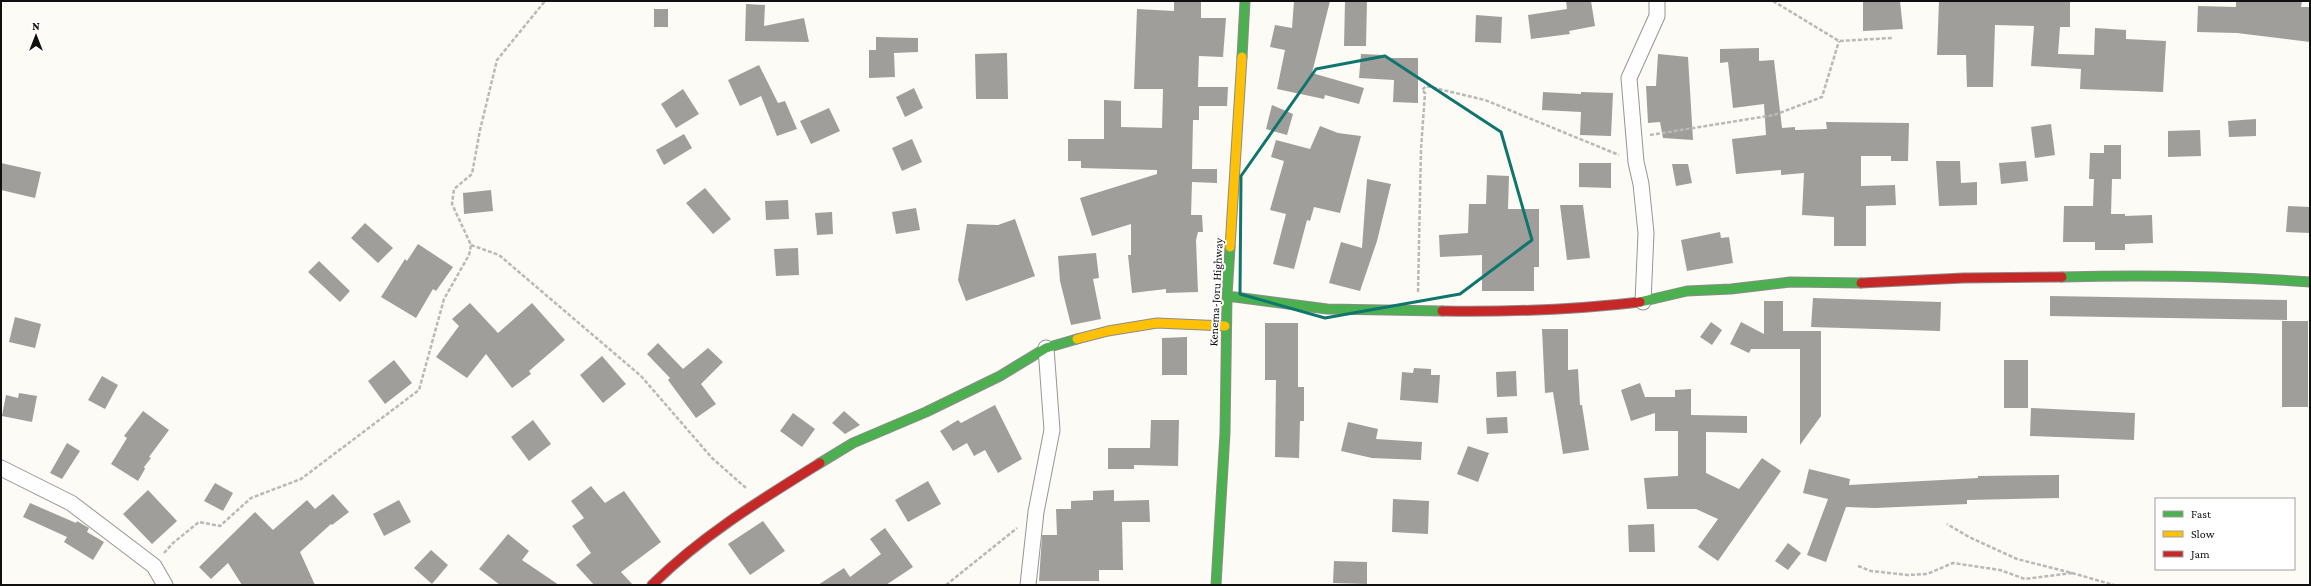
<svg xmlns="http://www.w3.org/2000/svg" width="2311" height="586" font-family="'Crimson Pro',serif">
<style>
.building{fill:#a09e9b}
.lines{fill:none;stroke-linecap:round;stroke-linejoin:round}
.street-casing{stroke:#969694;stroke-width:17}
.fast-casing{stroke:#8d8c8a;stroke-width:11}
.slow-casing{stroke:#8d8c8a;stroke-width:11}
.jam-casing{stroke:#8d8c8a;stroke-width:11}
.path{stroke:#b9b9b8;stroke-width:2.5;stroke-dasharray:4 2;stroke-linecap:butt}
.street{stroke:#fffefe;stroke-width:15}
.fast{stroke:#4caf50;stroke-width:9}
.slow{stroke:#ffc107;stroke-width:9}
.jam{stroke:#c62828;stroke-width:9}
.marked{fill:none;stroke:#0f766e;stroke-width:3;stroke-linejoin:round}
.labels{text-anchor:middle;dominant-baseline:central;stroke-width:4;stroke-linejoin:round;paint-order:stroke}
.street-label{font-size:12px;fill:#101010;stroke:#fff}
</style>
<rect width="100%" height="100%" fill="#fcfbf6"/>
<path class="building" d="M1174,1h27v17h25l-3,39 -24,-1 -1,31h30l-1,19h-28v14h-6l-1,49h25v14l-25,-1 -1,33h11l1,17h-5l-2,8 2,52 -32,1v-4l-34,4 -4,-38h3v-31l-39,12 -12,-38 77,-24v-4l-76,-2v-7h-13v-22h36v-39l17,1v26l41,1 1,-39h-29l3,-80 37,2z
M1294,1h36l-18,72 52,15 -5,16 -34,-9 -1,4 -47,-10 8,-39 -15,-3 5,-22 17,3z
M1345,1h22l-1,45h-22z
M1566,1h25l4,25 -26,5 1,3 -39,5 -3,-24 39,-6z
M1863,1h37l3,28 -40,2z
M1939,1h131v26h-10l-2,27 36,1 1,-27 31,2v9l40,2 -3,51 -83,-3 1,-20 -50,-3 3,-40 -39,-1 -2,62h-26l-1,-32h-29z
M2236,1h66l-1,6h9v35l-73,-9 -40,-1 1,-26 38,1z
M746,4l19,1 -1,21 40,-8 5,24 -64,-1z
M654,9h14v18h-14z
M1476,15l26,2 -1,26 -26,-1z
M876,37l42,1v14l-24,1 1,24 -26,1v-28h7z
M1759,48v13l15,-1 8,68 13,-1v3l32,-1 -1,-7 83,1 -1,38h-17v-5h-30v30l34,-1 1,20 -30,1v40h-32v-29l-32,-2 2,-42 -23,2v-5l-45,4 -4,-35 34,-4 -2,-31 -31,4 -5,-46 -8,1v-14z
M1007,53l1,46h-32l-1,-45z
M1361,54l23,1v3h34v45l-25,-1 1,-22 -35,-2z
M1658,54l30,3 5,83 -30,-2 -3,-16 -12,1 -2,-37h10z
M759,65l19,38 7,-2 12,28 -20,7 -16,-40 -21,10 -12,-26z
M914,88l9,20 -18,9 -9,-20z
M683,89l16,25 -23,14 -15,-24z
M1543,92l38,2v-2l32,1 -2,43 -31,-1 1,-23 -39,-2z
M1272,105l21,9 -6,21 -21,-6z
M829,108l11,23 -29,13 -11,-23z
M2256,119v17l-27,1 -1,-16z
M2051,124l4,31 -20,3 -4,-31z
M1320,126l18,7 23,3 -21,77 -26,-6 -4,14 -3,-1 -13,49 -21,-5 13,-50 -16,-4 14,-49 -13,-4 5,-17 34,9z
M2200,130l1,26 -33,1v-26z
M684,134l8,14 -28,17 -8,-15z
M912,139l10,23 -20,9 -10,-23z
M2104,145h17v34h-9l-1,35h14v2l27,-1 1,28 -28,1v6h-30v-8h-32l1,-36h29l1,-27h-5l1,-26h14z
M1936,161h24l1,22 16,-1v23l-38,1z
M2026,161l2,20 -27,3 -2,-21z
M1,163l40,9 -6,26 -34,-8z
M1579,163h32v25l-32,-1z
M1672,164h16l4,19 -16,3z
M1487,175l22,1 -1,33h31v58h-5v24h-52v-36l-42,2 -1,-22 29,-2 1,-29h17z
M1367,179l24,5 -14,57 -17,50 -31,-8 12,-41 21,6z
M705,188l26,31 -18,15 -27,-31z
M491,190l2,21 -29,3 -1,-21z
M788,200l1,19 -23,1 -1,-19z
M1560,205h23l7,53 -23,2z
M2288,206l22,1v26l-24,-1z
M916,208l4,22 -24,4 -4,-22z
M832,212l1,22 -16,1 -2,-22z
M1015,219l20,57 -69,25 -8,-21 9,-56 31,1z
M365,223l28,25 -15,15 -27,-25z
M1720,232l1,6 8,-1 4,26 -46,8 -6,-31z
M418,244l35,23 -17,24 -3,-2 -17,29 -35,-21 24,-38 2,2z
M798,248l1,27 -23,1 -2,-27z
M1096,253l3,25 -6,1 8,40 -30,6 -11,-44 -2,-25z
M319,261l31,30 -10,11 -32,-30z
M2050,296l237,4v20l-237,-4z
M1813,298l128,4 -1,29 -129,-4z
M1764,301h19v30h38v85l-21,29v-96h-49l-2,4 -19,-9 11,-22 23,12z
M470,303l28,30 34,-30 33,37 -36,31 2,3 -19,14 -26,-34 -19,24 -31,-21 23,-31 -7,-7z
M15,317l26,7 -6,24 -26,-6z
M2282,321h26v86h-26z
M1711,322l11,8 -10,15 -12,-8z
M1265,323h33v64h6v34h-4l-1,37 -24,-1 1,-77h-11z
M1542,329h26v41l10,-1 2,36h2l7,45 -26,4 -10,-62 -8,1z
M1187,337v38h-25v-37z
M658,343l25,26 25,-21 15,14 -22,22 15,20 -20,14 -28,-38 2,-2 -23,-24z
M602,356l24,28 -23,19 -23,-28z
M394,360l18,23 -27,21 -17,-23z
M2004,360h24v48h-24z
M1414,368l17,1v6h9l-2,28 -38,-3 2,-28 11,1z
M1516,371l1,25 -20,1 -1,-25z
M102,376l16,9 -13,24 -17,-9z
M1640,383l5,14h30v-7l16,-1v26l56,1v17l-41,-1v41l33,16 23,-31 19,13 -63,90 -20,-14 20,-28 -22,-10h-49l-3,-31 34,-2v-45h-23v-18l-24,8 -10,-31z
M19,393l18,3 -5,26 -30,-6 4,-21 12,3z
M995,405l27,54 -24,14 -13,-23 -11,6 -7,-13 -14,8 -13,-20 18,-11 3,3z
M2031,408l104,5 -1,27 -104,-4z
M143,411l26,19 -20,27 2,1 -7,9 1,2 -7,12 -27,-17 16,-26 -3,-2z
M844,411l16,14 -15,9 -13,-11z
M793,413l22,16 -13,18 -22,-16z
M1507,417l1,16 -21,1 -1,-16z
M533,420l18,24 -22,17 -18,-24z
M1151,420h28l-1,46 -44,-1v4h-26v-21h42z
M1348,422l30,7 -2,10 46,3 -1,18 -49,-2 -31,-7z
M67,443l13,8 -18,28 -12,-6z
M1468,446l21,7 -11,29 -21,-8z
M1809,469l41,10 -1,6 129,-7v-2l81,-1v23l-92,2v4l-92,4 -29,-1 -20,55 -19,-7 21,-56 -25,-6z
M928,481l13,23 -33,18 -13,-22z
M215,483l18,10 -10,18 -19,-10z
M591,486l14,17 19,-12 37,51 -40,30 12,13h-39l-18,-20 15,-12 -19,-27 12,-8 -13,-17z
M148,490l29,31 -25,23 -29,-30z
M1114,490v11l35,-1 1,22h-28l1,48h-24v11h-60l3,-46h15l-1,-26h15v-8l22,-1v-9z
M333,494l16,18 -17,13 -1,-1 -31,28 15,33h-73l-14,-22 -17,16 -12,-12 56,-55 18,18 34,-30 8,9z
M1393,499l36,2 -1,33 -36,-2z
M399,500l12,22 -27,14 -11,-22z
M30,503l46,20 1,-2 12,7 -2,4 17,10 -11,18 -29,-18 3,-5 -44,-20z
M763,521l22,30 -35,24 -22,-31z
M1654,524l1,28h-26l-1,-27z
M885,528l28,39 -27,18h-68l26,-17 6,9 31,-23 -11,-15z
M508,534l21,17 -7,9 37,25h-59l-21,-16z
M1788,543l13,10 -13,17 -13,-9z
M431,550l17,15 -16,19 -18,-16z
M1334,561l33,1v22l-34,-1z"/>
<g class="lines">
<defs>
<path id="street" d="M1643,302l3,-69 -5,-49 -5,-22 -7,-84 28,-62v-15
M1,468l70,35 83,63 11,19
M1028,585l8,-73 16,-82 -6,-82"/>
<path id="fast" d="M1242,57l3,-56
M2062,277c83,-2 165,-1 248,5
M1227,296l100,13 115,2
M1640,302l47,-11 44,-2 59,-7 71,1
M820,463l33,-20 73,-31 74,-36 46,-28 31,-9
M1216,585l9,-152 2,-137 3,-49"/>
<path id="slow" d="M1230,247l12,-190
M1077,339l31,-8 49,-8 68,3"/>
<path id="jam" d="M1861,283l102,-5 99,-1
M1442,311c67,1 132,-1 198,-9
M652,585c49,-49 110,-86 168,-122"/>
</defs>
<use href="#street" class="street-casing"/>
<use href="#fast" class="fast-casing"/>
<use href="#slow" class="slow-casing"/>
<use href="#jam" class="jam-casing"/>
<path class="path" d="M1773,1l66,40 53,-3
M1650,135l124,-20 48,-18 17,-56
M471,245l28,10 142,121 71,82 34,30
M1418,292l3,-143 4,-56 -3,-3 4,-4 59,14 134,55
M164,553l9,-10 26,-21 21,4 31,-28 50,-19 118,-89 25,-91 25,-44 2,-10 -19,-41 2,-15 18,-15 8,-44 17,-70 48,-59
M1858,566l13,5 37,4 19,-1 26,-11 47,7 25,9 47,-6 -55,-14 -48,-22 -22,-13
M2072,573l42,12
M946,585l71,-57"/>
<use href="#street" class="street"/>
<use href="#fast" class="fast"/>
<use href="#slow" class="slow"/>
<use href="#jam" class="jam"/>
</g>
<path class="marked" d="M1385,56l116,76 31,108 -72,54 -135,24 -85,-24 1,-118 75,-107z"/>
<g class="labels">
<g class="street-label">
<text transform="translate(1216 292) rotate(-87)">Kenema-Joru Highway</text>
</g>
</g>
<rect width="2311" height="586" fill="none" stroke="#101010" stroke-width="4"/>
<rect x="2155" y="498" width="140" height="72" fill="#ffffff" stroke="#9f9f9f"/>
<rect x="2163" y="511" width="20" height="6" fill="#4caf50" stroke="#9f9f9f"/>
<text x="2191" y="518" font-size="12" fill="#101010">Fast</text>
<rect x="2163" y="531" width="20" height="6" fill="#ffc107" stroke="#9f9f9f"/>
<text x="2191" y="538" font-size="12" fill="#101010">Slow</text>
<rect x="2163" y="551" width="20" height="6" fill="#c62828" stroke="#9f9f9f"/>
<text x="2191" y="558" font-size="12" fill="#101010">Jam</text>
<g transform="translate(36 36)" stroke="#ffffff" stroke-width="3" paint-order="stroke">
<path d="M0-3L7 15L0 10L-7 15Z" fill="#101010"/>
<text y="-6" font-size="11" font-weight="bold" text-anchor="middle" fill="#101010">N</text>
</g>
</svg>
